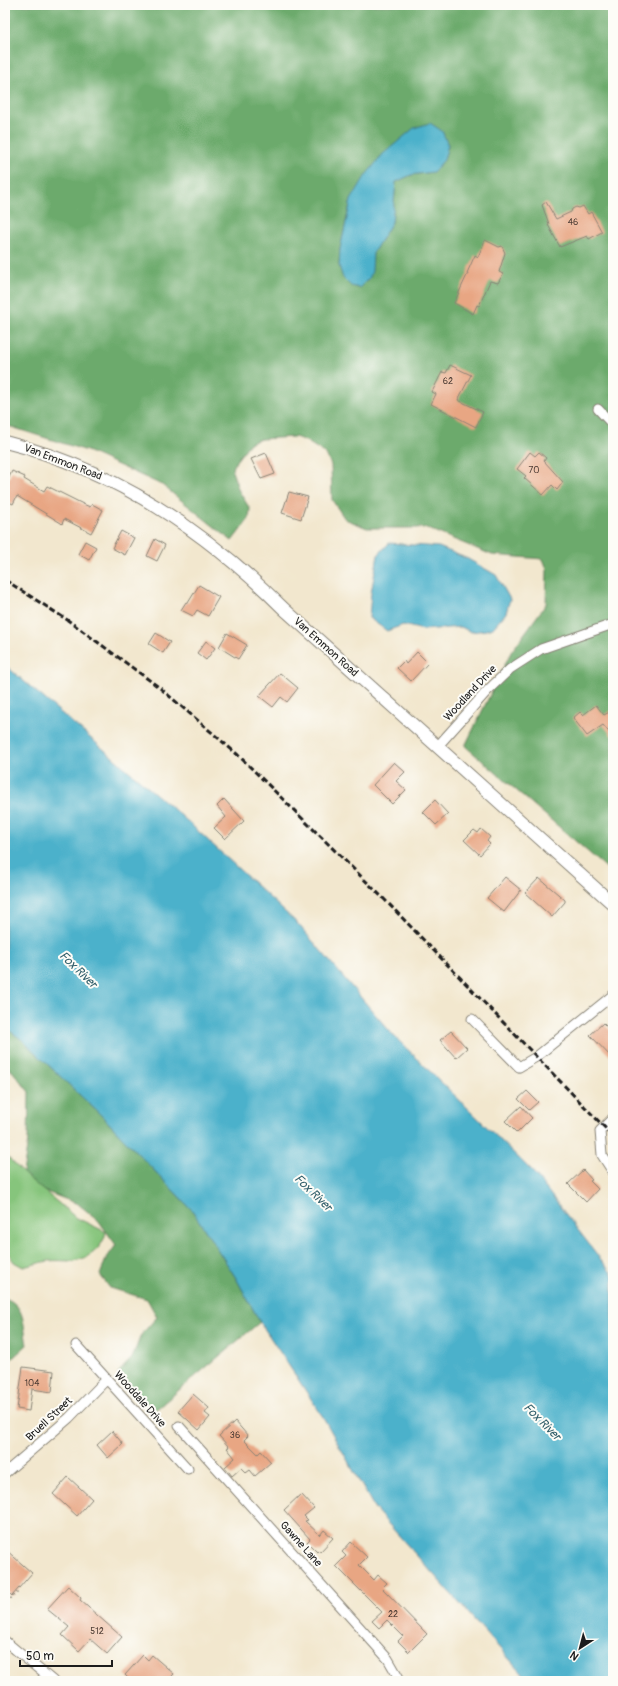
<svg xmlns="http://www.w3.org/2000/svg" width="618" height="1686" font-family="Pangolin,sans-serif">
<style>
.green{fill:#86c57c;stroke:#51704c}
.forest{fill:#6caa6c;stroke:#446344;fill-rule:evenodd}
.water{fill:#4cb1cb;stroke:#346674}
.building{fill:#e8a683}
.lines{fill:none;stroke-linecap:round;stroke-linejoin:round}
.minor-casing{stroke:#878275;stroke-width:11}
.tertiary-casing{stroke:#878275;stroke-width:14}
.path{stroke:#878275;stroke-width:2;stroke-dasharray:1 3;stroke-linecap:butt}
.minor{stroke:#fff;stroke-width:9}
.tertiary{stroke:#fff;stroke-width:12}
.rail{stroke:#1c1c1c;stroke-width:3;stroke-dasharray:6 3;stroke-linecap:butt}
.labels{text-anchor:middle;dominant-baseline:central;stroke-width:4;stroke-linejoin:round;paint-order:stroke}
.number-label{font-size:9px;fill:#4f3e36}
.street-label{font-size:11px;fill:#1c1c1c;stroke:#fdfcf7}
.water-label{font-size:12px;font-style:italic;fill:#325f6b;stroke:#fdfcf7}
</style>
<rect width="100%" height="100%" fill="#fdfcf7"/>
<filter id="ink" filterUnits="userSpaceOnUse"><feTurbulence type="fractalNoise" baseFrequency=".025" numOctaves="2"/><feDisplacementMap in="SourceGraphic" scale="8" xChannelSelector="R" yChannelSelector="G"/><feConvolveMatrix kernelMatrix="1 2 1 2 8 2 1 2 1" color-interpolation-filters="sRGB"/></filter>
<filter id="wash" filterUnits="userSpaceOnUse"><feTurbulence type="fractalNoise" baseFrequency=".012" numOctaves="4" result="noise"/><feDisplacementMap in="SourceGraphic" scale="16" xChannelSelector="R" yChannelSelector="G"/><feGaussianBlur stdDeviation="0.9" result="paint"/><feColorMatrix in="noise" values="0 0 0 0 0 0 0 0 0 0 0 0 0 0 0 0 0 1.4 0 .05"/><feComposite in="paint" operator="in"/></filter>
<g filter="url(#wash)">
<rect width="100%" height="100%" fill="#f2e7ce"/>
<path class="green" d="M5,1154l18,19 52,44 31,15c-3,16 -17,27 -33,29 -8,0 -17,-1 -25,0 -9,2 -17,4 -25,6l-9,-5 -9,-13z"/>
<path class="forest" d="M5,5h608v859l-4,6 -144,-124 46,-94 35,-48 1,-35 -4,-10 -51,-4 -66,-27h-59l-22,-9 -13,-19 -1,-35 -5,-11 -20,-13 -11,-4 -34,2 -11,4 -14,18 -4,10 7,20 11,18 -1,10 -17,22 -70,-56 -75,-34 -82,-26zM442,131l6,14 -4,15 -11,12 -22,3 -15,7 -4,40 -19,31 -34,13 1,-17 11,-49z
M5,1027l16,12 82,78 89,93 44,68 24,44 -107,90 -35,-39 14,-15 9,-23 16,-18 -10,-18 -37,-11 -10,-13 6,-16 10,-14 -18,-25 -20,-16 -34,-13 -21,-18 5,-33 1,-48 -16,-20 -8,-7z
M5,1298c21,8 18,27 22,47l-22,20z"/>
<path class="water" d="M430,123l12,8 6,14 -4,15 -11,12 -22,3 -15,7 -4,40 -19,31 -1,18 -2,6 -11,11 -8,-2 -8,-8 -4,-12 1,-17 11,-49 15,-25 17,-21 31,-26z
M389,543l50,4 29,12 28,16 14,24 -4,14 -13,15 -7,2 -15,2 -10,-5 -38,3 -20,-5 -16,6 -18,-13 2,-25 7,-38z
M5,665l179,153 114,106 95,111 140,137 80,103v406h-84l-154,-172 -52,-92 -63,-95 -24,-44 -44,-68 -89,-93 -82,-78 -16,-12z"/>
<g id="blocks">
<path class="building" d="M546,202l10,17 15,-7 1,-3 4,-2 3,1 4,-2 5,8 3,-2 11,20 -13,7 -2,-3 -27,11 -12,-22 1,-1 -7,-19z
M485,240l14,7 3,-1 3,7 -6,19 4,2 -5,9 -8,-2 -11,25 -2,-1 -4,9 -19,-11 14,-30h-1l8,-18 3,2z
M450,365l21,10 -13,25 25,12 -7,15 -45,-23 5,-10 -4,-2 10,-20 4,1z
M530,452l5,4 4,-4 7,6 -2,3 19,21 -6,8 -5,-5 -9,10 -19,-17 2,-2 -9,-7z
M266,453l9,21 -14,5 -10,-20z
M12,471l13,6 -1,2 20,12 3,-5 36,18 7,3 2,-3 11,6 -12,23 -27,-14 -2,5 -1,-1 -44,-27 -4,8 -8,-4v-14z
M289,492l19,5 -7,22 -19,-6z
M121,531l13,7 -9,17 -13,-7z
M155,539l10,6 -8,16 -10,-5z
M85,541l11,6 -7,13 -11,-6z
M199,585l20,12 -11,19 -11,-6 -4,6 -12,-6 5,-8 2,1z
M156,633l14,9 -7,11 -14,-9z
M227,633l20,12 -9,14 -19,-12z
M206,641l9,7 -9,12 -9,-7z
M417,652l11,11 -17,18 -14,-13 7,-7 2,3z
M280,673l18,15 -11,14 -6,-5 -8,10 -14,-11z
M596,705l8,10 9,-5v27l-10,-12 -16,11 -14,-18 7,-6 3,3z
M394,762l11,10 -9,9 10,9 -14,14 -19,-19z
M224,799l20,22 -19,18 -11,-11 12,-11 -9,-11z
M435,800l13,14 -12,11 -13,-13z
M481,829l9,8 -3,4 3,3 -10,11 -16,-15 10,-10 4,3z
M505,877l16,13 -17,22 -17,-14z
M539,878l26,22v2l-13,15 -27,-24z
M603,1023l10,10v26l-23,-24z
M451,1031l16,17 -11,10 -16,-18z
M527,1091l11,11 -9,8 -11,-11z
M521,1106l11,12 -15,15 -12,-12z
M583,1170l9,10 -2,1 8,8 -12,13 -18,-18z
M23,1367l31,4 -2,21 -20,-3 -3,22 -12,-2z
M193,1394l16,14 -4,5 5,4 -11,13 -21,-19z
M235,1421l13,15 -4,4 14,14 3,-3 10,11 -16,14 -5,-6 -4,3 -5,-5 -9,8 -7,-9 10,-9 -8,-10 2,-1 -10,-11z
M112,1431l11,13 -15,14 -11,-13z
M68,1477l24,22 -15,17 -24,-22z
M301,1494l13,14 -10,8 4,4 -3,1 15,14 4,-5 9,8 -13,14 -1,-2 -2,2 -10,-10 3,-3 -26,-29z
M351,1542l16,15 -8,8 15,15 4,-5 9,8 -5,5 45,46 -18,18 -11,-11 5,-5 -16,-16 -8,8 -7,-7 10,-9 -46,-46 10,-10 -4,-4z
M5,1549l27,24 -20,23 -7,-7z
M68,1586l13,12 -1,2 42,37 -15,17 -17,-15 -11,12 -17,-16 7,-8 -22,-18z
M143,1655l5,5 4,-5 22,19 -7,7h-36l-6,-6z"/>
</g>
</g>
<g filter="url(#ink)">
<use href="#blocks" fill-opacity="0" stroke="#878275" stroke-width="1"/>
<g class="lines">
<defs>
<path id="minor" d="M598,409l15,16
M437,747l51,-57 22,-21 31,-20 72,-25
M472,1019l47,48 17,-10 77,-62
M613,1118l-13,13 2,24 11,17
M76,1345l112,124
M179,1426l209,233 11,19 -3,3
M5,1473l64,-55 37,-38
M5,1641l48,40"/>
<path id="tertiary" d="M5,442c109,27 200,88 279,167l329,295"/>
</defs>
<use href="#minor" class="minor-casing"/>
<use href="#tertiary" class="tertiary-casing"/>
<path class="path" d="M5,1592l6,6 8,-7"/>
<use href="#minor" class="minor"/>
<use href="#tertiary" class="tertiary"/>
<path class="rail" d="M5,580l64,41 91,67 78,67 147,145 228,236"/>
</g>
</g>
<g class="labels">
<g class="number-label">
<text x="573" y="222">46</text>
<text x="448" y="381">62</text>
<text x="534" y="470">70</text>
<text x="32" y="1383">104</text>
<text x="235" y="1435">36</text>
<text x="393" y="1614">22</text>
<text x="97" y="1631">512</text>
</g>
<g class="street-label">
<text transform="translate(63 462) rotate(21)">Van Emmon Road</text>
<text transform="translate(326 647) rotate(42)">Van Emmon Road</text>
<text transform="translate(470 693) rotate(-47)">Woodland Drive</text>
<text transform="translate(140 1399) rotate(48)">Wooddale Drive</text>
<text transform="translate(49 1419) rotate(-43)">Bruell Street</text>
<text transform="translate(301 1544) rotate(48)">Gawne Lane</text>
</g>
<g class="water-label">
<text transform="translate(78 970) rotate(44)">Fox River</text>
<text transform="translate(313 1193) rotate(44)">Fox River</text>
<text transform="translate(542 1422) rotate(45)">Fox River</text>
</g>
</g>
<rect width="618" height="1686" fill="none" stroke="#fdfcf7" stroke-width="20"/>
<g transform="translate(580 1648) rotate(216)" stroke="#fdfcf7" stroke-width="3" paint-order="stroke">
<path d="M0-3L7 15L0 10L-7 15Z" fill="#1c1c1c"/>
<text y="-6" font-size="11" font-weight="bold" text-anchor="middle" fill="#1c1c1c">N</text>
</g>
<path d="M20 1660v6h92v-6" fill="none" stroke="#1c1c1c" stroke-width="2"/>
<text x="26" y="1660" font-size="12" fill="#1c1c1c" stroke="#fdfcf7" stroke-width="3" paint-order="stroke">50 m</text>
</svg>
